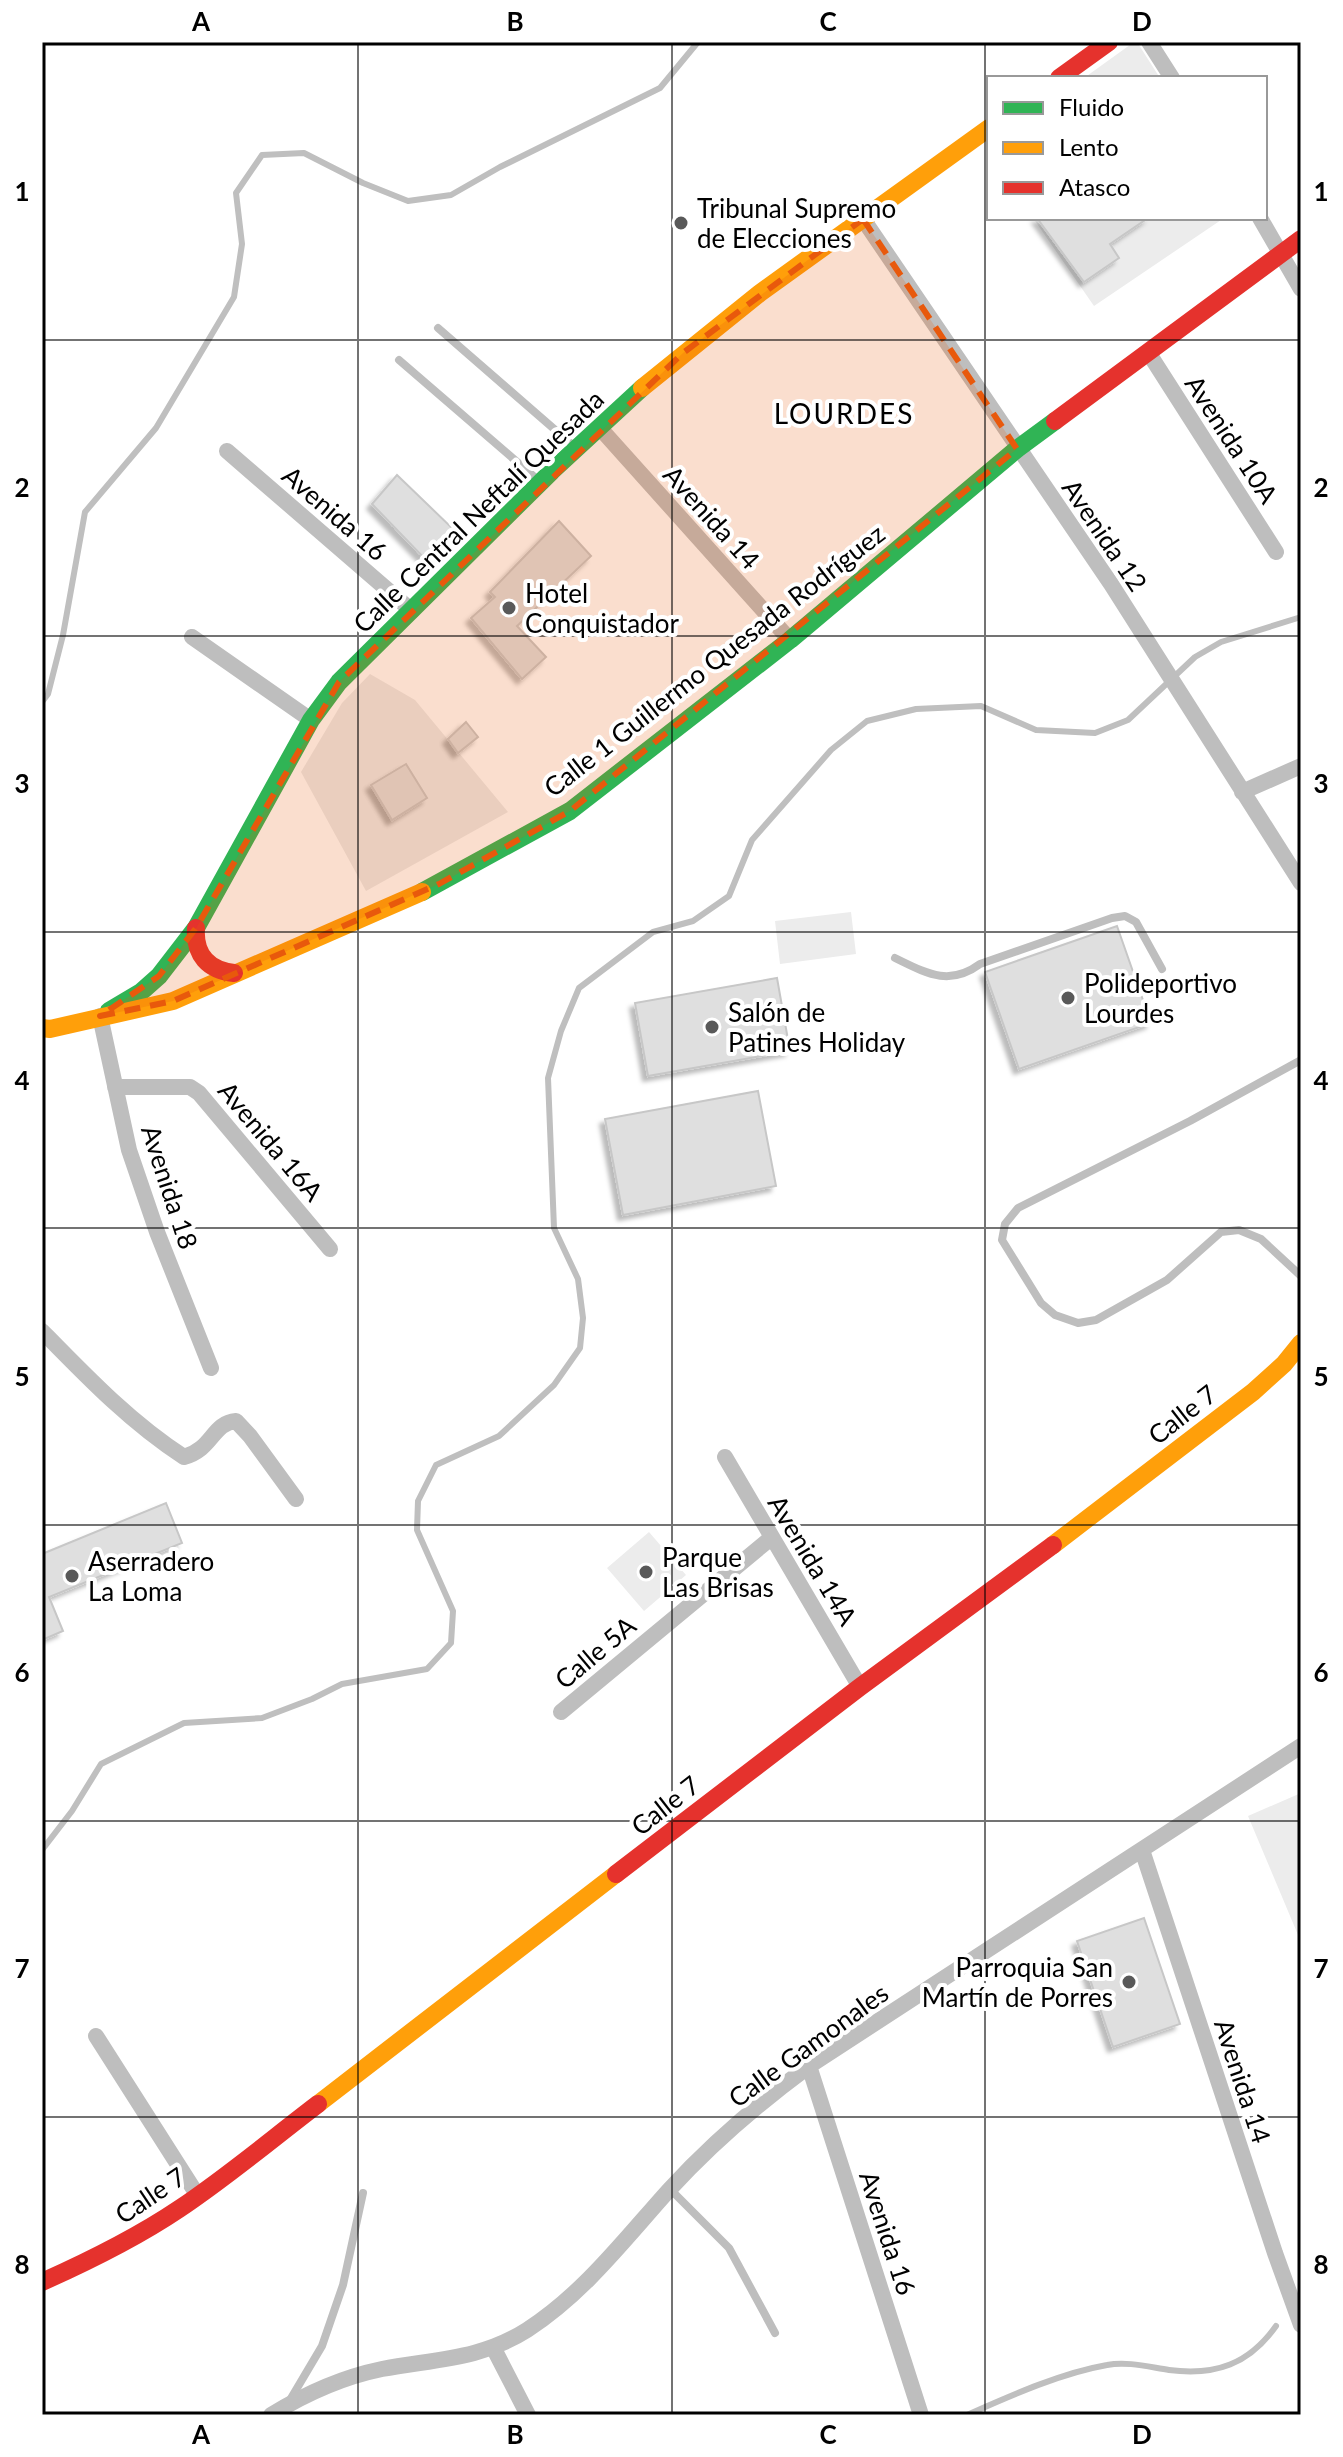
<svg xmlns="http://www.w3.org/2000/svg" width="1343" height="2457" font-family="Lato,sans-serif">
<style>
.green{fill:#ececec;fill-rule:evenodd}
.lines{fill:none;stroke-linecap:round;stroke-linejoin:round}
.stream{stroke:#bfbfbf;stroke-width:6}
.building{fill:#dfdfdf;stroke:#c7c7c7;stroke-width:2;filter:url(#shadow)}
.lane{stroke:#bebebe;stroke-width:8}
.street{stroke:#bebebe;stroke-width:16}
.fast{stroke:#30b455;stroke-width:18}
.slow{stroke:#ff9f0a;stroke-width:18}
.jam{stroke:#e5322d;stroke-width:18}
.marked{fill:#e8590c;fill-opacity:0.2;stroke:#e8590c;stroke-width:6;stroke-dasharray:16 10;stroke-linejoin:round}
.grid{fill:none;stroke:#000;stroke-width:2;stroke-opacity:0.55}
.poi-dot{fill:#595959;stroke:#fff;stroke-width:3}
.labels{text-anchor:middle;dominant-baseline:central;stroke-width:8;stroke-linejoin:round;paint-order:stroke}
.poi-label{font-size:26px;fill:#000;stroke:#fff;text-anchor:start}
.street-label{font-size:26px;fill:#000;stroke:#fff}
.neighbourhood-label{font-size:28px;letter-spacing:2px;fill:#000;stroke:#fff}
.neatline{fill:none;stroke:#000;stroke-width:3}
.grid-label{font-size:26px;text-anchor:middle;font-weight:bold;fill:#000}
</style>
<defs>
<filter id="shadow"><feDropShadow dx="-5" dy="5" stdDeviation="2" flood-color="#0004"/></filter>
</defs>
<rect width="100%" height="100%" fill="#fff"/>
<path class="green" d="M1134,42h3l23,36h-76z
M1033,218h4l24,34 30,-20 19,12 38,-26h76l-130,88z
M370,674l45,26 93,112 -142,79 -65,-119 41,-69zM406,764l21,34 -35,22z
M851,912l5,42 -76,10 -5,-43z
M649,1532l37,43 -42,36 -37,-43z
M1301,1793v149l-53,-126z"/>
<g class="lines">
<path class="stream" d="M42,702l6,-8 15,-59 22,-123 71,-84 78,-131 8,-53 -6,-51 26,-38 42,-2 59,30 45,18 43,-6 49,-28 160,-79 38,-46
M42,1850l30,-39 29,-47 83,-41 78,-5 50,-19 30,-15 85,-15 24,-26 2,-32 -36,-81 1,-29 18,-36 63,-29 55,-51 26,-37 3,-30 -5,-39 -24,-51 -6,-150 13,-47 18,-43 74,-56 40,-11 36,-25 23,-56 79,-90 36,-29 49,-12 65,-3 55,24 59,3 33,-13 67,-63 26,-15 80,-25
M967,2415c43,-19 94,-42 140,-50 20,-4 42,2 62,5 47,6 80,-6 107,-44"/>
</g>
<path class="building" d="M1037,218h111l-38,26 9,14 -35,24z
M397,475l55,53 -26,32 -54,-56z
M559,521l32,35 -74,70 29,31 -24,22 -51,-61 24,-21 -5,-5z
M466,722l12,15 -20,16 -10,-14z
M406,764l21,34 -35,22 -21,-35z
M1117,926l34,97 -132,46 -34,-97z
M777,978l13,73 -142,25 -13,-73z
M758,1091l18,95 -153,29 -18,-96z
M166,1503l16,40 -133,54 14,34 -21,9v-86z
M1144,1918l36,106 -67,23 -36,-106z"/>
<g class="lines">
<path class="lane" d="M438,328l138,120
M399,360l139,120
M895,958c31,15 54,29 85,6l132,-46 13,-2 11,6 26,47
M1301,1060l-111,61 -172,87 -13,16 -3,16 39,63 14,12 23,8 18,-3 71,-40 54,-48 18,-2 22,9 40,37
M670,2189l59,59 46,85
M290,2400l32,-54 21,-61 20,-92"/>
<path class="street" d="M1149,42l23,36
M1260,218l41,71
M863,219l248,365 190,299
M1148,352l128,200
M599,427l191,213
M227,451l185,160
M192,637l119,83
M1242,792l59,-26
M100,1016l29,134 28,82 54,136
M115,1087h75l9,6 131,156
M42,1331c44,45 89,92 142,126 29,-8 28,-34 52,-36l14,15 46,63
M725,1457l135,230
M561,1712l210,-174
M1142,1850l133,403 26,72
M96,2036l102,160
M809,2066l112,349
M494,2349l34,66
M271,2415c34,-21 72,-38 111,-46 52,-10 98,-9 145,-39 57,-37 97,-90 142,-140 42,-46 90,-87 140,-124l492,-320"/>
<path class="fast" d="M422,892l148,-81 220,-171 227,-191 38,-28
M109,1011l32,-19 18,-16 37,-48 115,-208 28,-38 213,-211 90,-83"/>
<path class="slow" d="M642,388l118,-95 229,-165
M42,1028l8,1 123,-28 249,-109
M1053,1545l200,-153 31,-28 17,-21
M318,2104l298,-230"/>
<path class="jam" d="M1059,78l50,-36
M1055,421l246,-182
M196,928c-2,27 12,42 38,45
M616,1874l244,-187 193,-142
M42,2282c47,-21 94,-44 137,-73 48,-32 93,-70 139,-105"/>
</g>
<path class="marked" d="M863,219l154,230 -447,362 -131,73 -266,117 -73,15 59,-40 37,-48 143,-246 344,-329z"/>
<path class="grid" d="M358,42v2373M672,42v2373M985,42v2373M42,340h1259M42,636h1259M42,932h1259M42,1228h1259M42,1525h1259M42,1821h1259M42,2117h1259"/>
<g class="poi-dot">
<circle cx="681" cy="223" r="8"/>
<circle cx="509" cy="608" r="8"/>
<circle cx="1068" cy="998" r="8"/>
<circle cx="712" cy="1027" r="8"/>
<circle cx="646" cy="1572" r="8"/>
<circle cx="72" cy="1576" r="8"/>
<circle cx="1129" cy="1982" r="8"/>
</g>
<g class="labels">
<g class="poi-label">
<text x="697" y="208">Tribunal Supremo<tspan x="697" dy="30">de Elecciones</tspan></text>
<text x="525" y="593">Hotel<tspan x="525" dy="30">Conquistador</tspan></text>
<text x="1084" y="983">Polideportivo<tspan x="1084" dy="30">Lourdes</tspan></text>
<text x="728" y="1012">Salón de<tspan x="728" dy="30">Patines Holiday</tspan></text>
<text x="662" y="1557">Parque<tspan x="662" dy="30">Las Brisas</tspan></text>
<text x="88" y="1561">Aserradero<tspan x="88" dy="30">La Loma</tspan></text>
<text x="1113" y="1967" text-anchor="end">Parroquia San<tspan x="1113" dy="30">Martín de Porres</tspan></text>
</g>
<g class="street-label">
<text transform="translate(1232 439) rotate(57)">Avenida 10A</text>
<text transform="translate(478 511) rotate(-44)">Calle Central Neftalí Quesada</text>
<text transform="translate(335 513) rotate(41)">Avenida 16</text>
<text transform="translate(712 517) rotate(48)">Avenida 14</text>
<text transform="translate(1105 535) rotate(56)">Avenida 12</text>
<text transform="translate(714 660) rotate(-38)">Calle 1 Guillermo Quesada Rodríguez</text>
<text transform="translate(271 1141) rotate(50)">Avenida 16A</text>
<text transform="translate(170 1187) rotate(72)">Avenida 18</text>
<text transform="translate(1182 1414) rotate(-38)">Calle 7</text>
<text transform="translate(813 1560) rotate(59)">Avenida 14A</text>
<text transform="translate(595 1652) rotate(-40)">Calle 5A</text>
<text transform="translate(665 1805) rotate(-38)">Calle 7</text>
<text transform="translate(808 2045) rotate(-36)">Calle Gamonales</text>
<text transform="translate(1243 2081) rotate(72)">Avenida 14</text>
<text transform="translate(150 2195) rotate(-34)">Calle 7</text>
<text transform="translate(888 2233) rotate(72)">Avenida 16</text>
</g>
<g class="neighbourhood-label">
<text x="844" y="413">LOURDES</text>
</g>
</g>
<rect width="1343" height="2457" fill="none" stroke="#ffffff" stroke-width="88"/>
<rect x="987" y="76" width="280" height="144" fill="#ffffff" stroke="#999999" stroke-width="2"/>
<rect x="1003" y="102" width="40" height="12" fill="#30b455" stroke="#999999" stroke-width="2"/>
<text x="1059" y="116" font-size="24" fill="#000000">Fluido</text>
<rect x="1003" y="142" width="40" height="12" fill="#ff9f0a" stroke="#999999" stroke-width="2"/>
<text x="1059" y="156" font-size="24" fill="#000000">Lento</text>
<rect x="1003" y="182" width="40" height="12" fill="#e5322d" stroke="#999999" stroke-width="2"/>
<text x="1059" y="196" font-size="24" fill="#000000">Atasco</text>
<rect x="44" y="44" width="1255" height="2369" class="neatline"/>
<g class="grid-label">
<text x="201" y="31">A</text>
<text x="515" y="31">B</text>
<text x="828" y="31">C</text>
<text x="1142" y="31">D</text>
<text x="22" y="201">1</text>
<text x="1321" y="201">1</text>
<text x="22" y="497">2</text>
<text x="1321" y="497">2</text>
<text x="22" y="793">3</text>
<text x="1321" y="793">3</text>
<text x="22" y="1090">4</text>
<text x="1321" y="1090">4</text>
<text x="22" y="1386">5</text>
<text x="1321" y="1386">5</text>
<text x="22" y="1682">6</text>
<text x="1321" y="1682">6</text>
<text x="22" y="1978">7</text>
<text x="1321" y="1978">7</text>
<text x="22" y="2274">8</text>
<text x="1321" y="2274">8</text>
<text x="201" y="2444">A</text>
<text x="515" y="2444">B</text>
<text x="828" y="2444">C</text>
<text x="1142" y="2444">D</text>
</g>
</svg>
